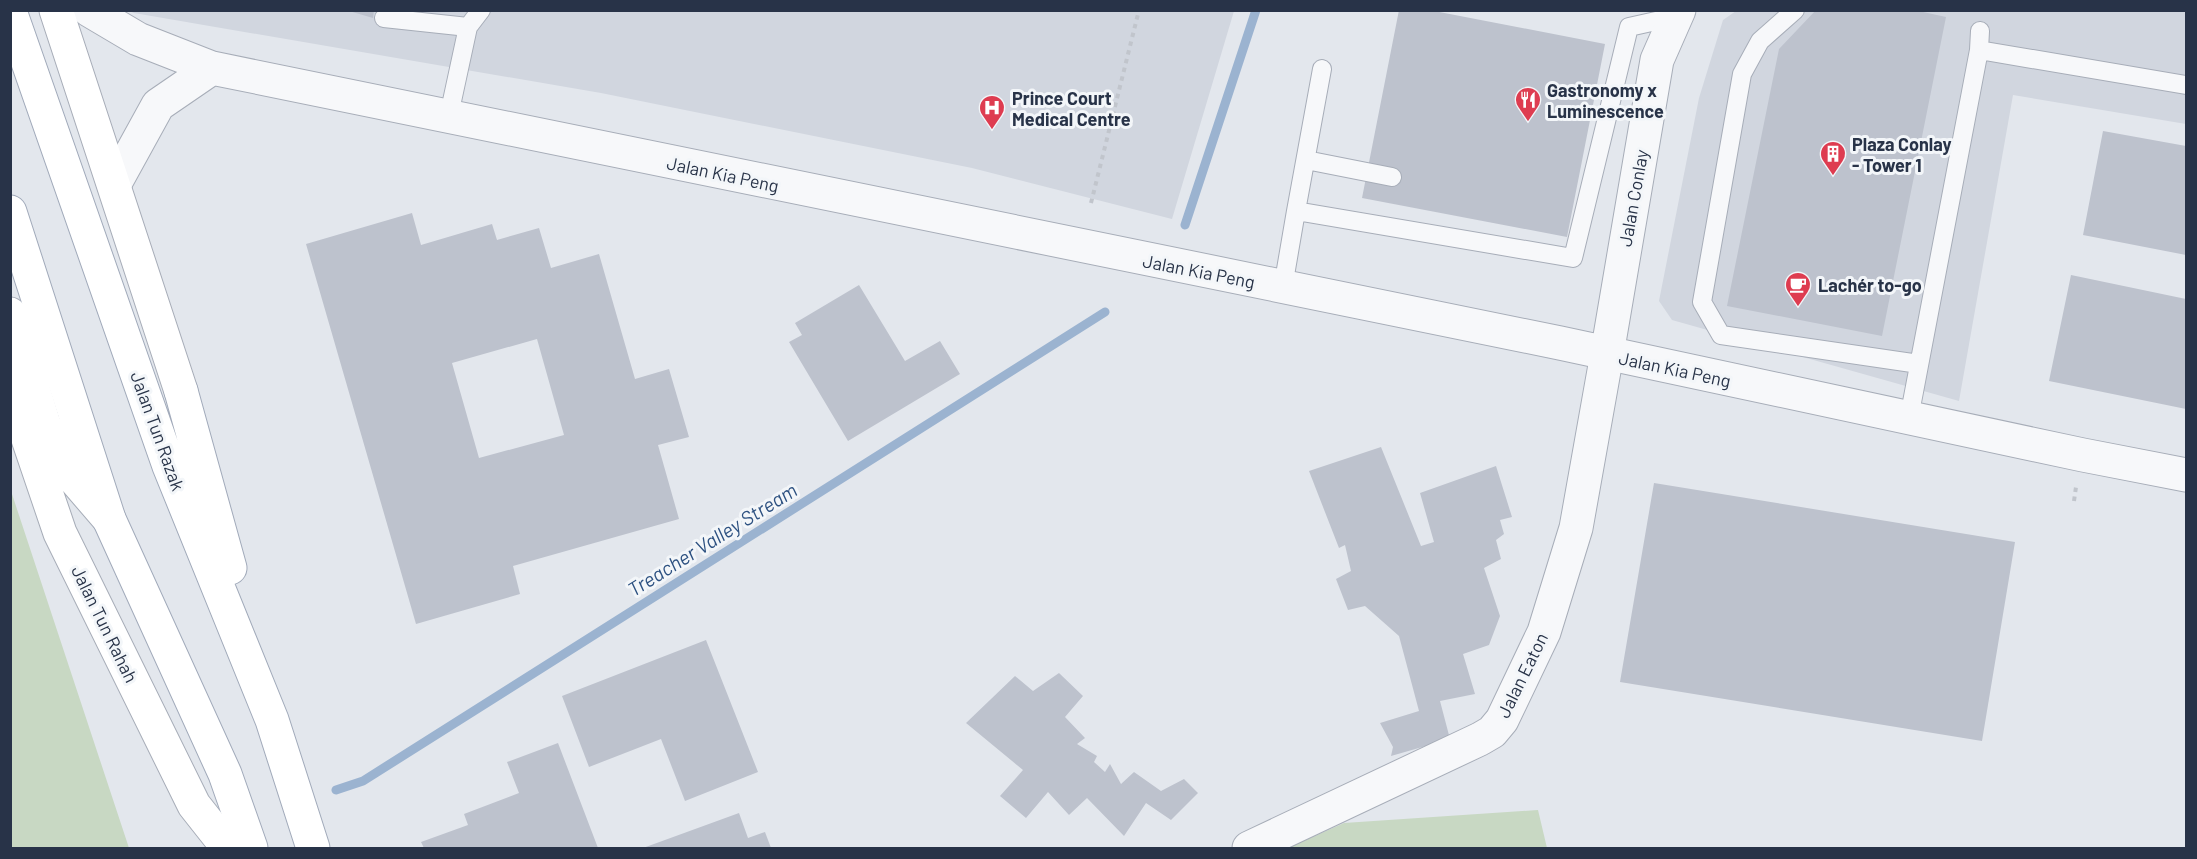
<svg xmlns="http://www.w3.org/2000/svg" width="2197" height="859" font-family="Barlow,sans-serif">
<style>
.built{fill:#d1d6df}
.green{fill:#c8d8c3}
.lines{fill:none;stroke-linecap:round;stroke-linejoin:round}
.stream{stroke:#9bb3d0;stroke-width:9}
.building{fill:#bdc2cd;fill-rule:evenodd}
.service-casing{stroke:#a7adb8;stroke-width:20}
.minor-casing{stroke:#a7adb8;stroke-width:35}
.tertiary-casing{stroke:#a7adb8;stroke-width:35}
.secondary-casing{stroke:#a7adb8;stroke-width:35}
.primary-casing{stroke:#a1aaba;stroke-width:35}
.path{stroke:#c1c5cc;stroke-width:4;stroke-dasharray:4.5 4.5;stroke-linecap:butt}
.service{stroke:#f7f8fa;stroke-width:18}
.minor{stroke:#f7f8fa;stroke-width:33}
.tertiary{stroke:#f7f8fa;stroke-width:33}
.secondary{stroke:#fff;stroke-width:33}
.primary{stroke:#fff;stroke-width:33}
.labels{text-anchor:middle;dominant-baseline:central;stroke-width:6;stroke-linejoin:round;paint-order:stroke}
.poi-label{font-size:18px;font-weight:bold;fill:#283348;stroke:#f3f6f9;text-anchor:start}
.street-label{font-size:18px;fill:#283348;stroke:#f3f6f9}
.water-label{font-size:20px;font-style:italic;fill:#2d5181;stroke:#f3f6f9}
</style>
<rect width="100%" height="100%" fill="#e3e7ed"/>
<path class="built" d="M129,11h1105l-62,208 -200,-51 -371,-75 -467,-80z
M1736,11h450v113l-173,-29 -54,306 -287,-81 -13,-19 40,-203 24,-78z"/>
<path class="green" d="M10,491h1l118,357h-118z
M1538,810l9,38h-259l56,-25z"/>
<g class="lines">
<path class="stream" d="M1185,225l71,-215
M336,790l27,-9 742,-469"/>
</g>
<path class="building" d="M349,10h25l-1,8 -24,-7z
M1399,10h30l176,34 -38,193 -205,-39z
M1816,10h98l32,7 -64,319 -155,-30 52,-257z
M2103,131l83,15v109l-103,-20z
M412,213l9,32 71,-21 5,16 42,-12 12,40 48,-14 36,125 34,-10 20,68 -31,8 21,74 -166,47 7,28 -104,30 -110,-380zM537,339l27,96 -85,23 -27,-95z
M2071,275l115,24v110l-137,-28z
M859,285l46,76 35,-20 20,33 -112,67 -59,-99 13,-7 -7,-12z
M1381,447l40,99 13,-4 -14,-49 76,-27 16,51 -12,3 4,14 -8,6 5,19 -17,9 16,48 -11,29 -26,9 12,40 -35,7 10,38 -59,17 2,-9 -13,-24 39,-12 -20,-75 -34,-30 -17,4 -12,-31 15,-8 -6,-26 -6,3 -30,-77z
M1654,483l361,59 -33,199 -362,-59z
M706,640l52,132 -73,29 -24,-62 -72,28 -27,-71z
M1059,673l24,23 -18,21 20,21 -8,6 20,12 -3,6 11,10 5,-8 11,20 13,-12 27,19 23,-12 14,14 -27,27 -25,-17 -22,33 -37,-38 -18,17 -21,-23 -22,26 -26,-22 23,-26 -57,-47 49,-47 18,15z
M558,743l40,105h-174l-3,-6 47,-17 -4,-11 55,-21 -12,-31z
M739,813l9,25 17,-6 6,16h-128z"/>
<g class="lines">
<defs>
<path id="service" d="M1795,10l-35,31 -18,33 -40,228 19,33 198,29
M384,18l84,9
M1979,50l1,-19
M449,115l19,-88 13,-17
M1306,160l86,17
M1296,211l26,-142
M1283,287l13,-76 277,47 56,-231 45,-10
M1909,418l70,-368 207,35"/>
<path id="minor" d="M1249,848l231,-109 12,-7 10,-12 42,-88 32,-104 31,-174"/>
<path id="tertiary" d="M89,10l49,29 74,29 1348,275 523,112 103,20
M114,185l44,-80 54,-37
M1607,354l50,-294 22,-50"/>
<path id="secondary" d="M56,10l125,381
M10,314l34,110 28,52 37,43
M10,386l50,147 134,272 34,43"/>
<path id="primary" d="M10,11l159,455 103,254 41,128
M10,212l99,307 116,255 26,74
M181,391l49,177"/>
</defs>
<use href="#service" class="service-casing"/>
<use href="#minor" class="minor-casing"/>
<use href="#tertiary" class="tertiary-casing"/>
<use href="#secondary" class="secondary-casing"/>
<use href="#primary" class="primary-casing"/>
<path class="path" d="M1091,203l48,-193
M2074,501l2,-14"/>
<use href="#service" class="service"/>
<use href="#minor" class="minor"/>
<use href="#tertiary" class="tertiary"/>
<use href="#secondary" class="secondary"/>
<use href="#primary" class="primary"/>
</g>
<defs>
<symbol id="restaurant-pin" viewBox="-11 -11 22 30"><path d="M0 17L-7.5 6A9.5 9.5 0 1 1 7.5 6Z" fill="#de3c50" stroke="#f3f6f9"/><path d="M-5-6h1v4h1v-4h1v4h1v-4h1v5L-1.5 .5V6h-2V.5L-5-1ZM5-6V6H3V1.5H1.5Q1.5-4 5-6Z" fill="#fff"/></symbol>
<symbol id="hospital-pin" viewBox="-11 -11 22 30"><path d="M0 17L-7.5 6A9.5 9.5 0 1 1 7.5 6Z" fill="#de3c50" stroke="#f3f6f9"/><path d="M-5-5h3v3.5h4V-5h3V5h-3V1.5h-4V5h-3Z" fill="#fff"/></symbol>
<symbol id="building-pin" viewBox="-11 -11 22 30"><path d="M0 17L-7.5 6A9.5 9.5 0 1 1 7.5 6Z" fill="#de3c50" stroke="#f3f6f9"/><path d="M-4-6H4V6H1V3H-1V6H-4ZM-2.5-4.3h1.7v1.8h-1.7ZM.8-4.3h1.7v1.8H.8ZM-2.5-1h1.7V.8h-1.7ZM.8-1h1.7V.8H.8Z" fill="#fff"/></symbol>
<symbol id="cafe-pin" viewBox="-11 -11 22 30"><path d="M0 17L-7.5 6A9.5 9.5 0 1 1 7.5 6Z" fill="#de3c50" stroke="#f3f6f9"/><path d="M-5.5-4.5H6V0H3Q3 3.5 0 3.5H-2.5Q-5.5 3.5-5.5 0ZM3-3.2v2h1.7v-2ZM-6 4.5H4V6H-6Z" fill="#fff"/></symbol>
</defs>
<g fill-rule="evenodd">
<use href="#restaurant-pin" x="1513" y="85" width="30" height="40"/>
<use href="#hospital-pin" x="977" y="93" width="30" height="40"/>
<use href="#building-pin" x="1818" y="139" width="30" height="40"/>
<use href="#cafe-pin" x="1783" y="270" width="30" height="40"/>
</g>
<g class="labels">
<g class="poi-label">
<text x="1547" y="90">Gastronomy x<tspan x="1547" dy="21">Luminescence</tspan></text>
<text x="1012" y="98">Prince Court<tspan x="1012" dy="21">Medical Centre</tspan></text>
<text x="1852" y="144">Plaza Conlay<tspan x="1852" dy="21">- Tower 1</tspan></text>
<text x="1818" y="285">Lachér to-go</text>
</g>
<g class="street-label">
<text transform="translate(723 174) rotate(12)">Jalan Kia Peng</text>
<text transform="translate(1633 198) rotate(-80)">Jalan Conlay</text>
<text transform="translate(1199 271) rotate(11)">Jalan Kia Peng</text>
<text transform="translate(1675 369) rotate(12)">Jalan Kia Peng</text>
<text transform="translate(158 431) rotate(70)">Jalan Tun Razak</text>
<text transform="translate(105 624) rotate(64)">Jalan Tun Rahah</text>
<text transform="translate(1522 675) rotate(-64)">Jalan Eaton</text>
</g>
<g class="water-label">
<text transform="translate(712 539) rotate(-32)">Treacher Valley Stream</text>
</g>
</g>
<rect width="2197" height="859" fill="none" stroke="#283348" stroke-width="24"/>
</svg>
